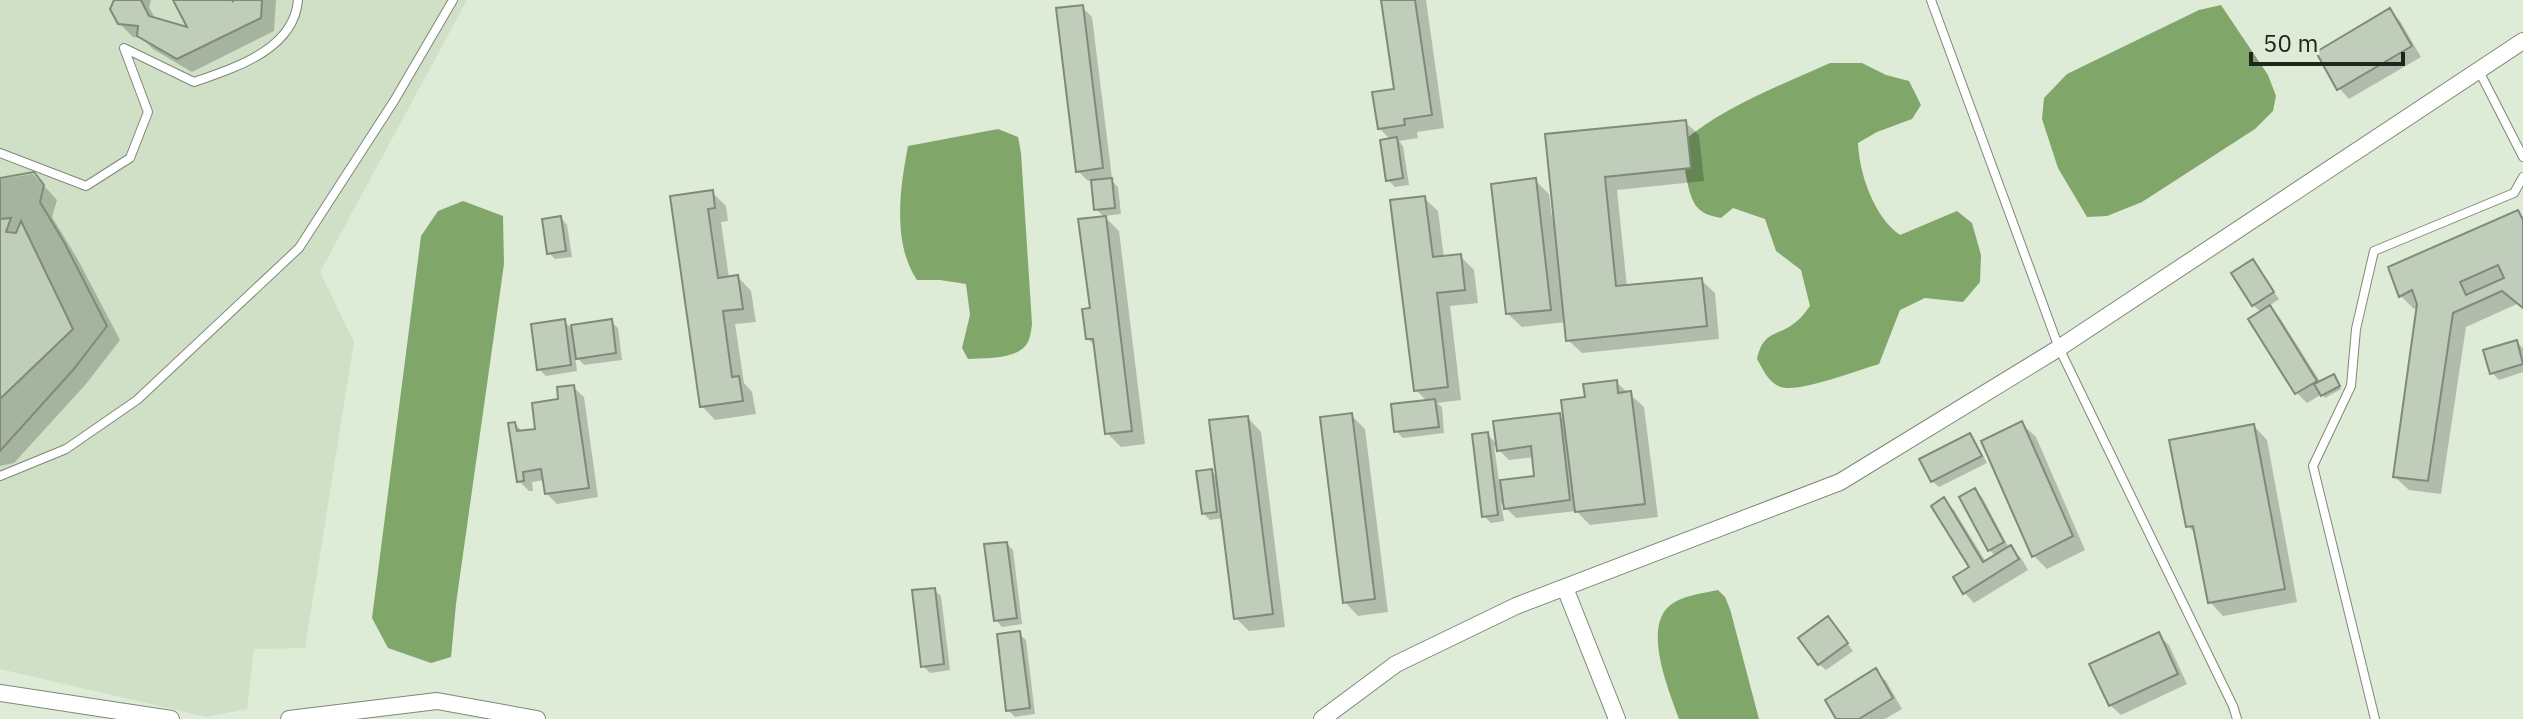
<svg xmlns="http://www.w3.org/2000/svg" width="2523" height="719" font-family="'IBM Plex Sans',sans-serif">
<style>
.built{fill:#cfe0c7}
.water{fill:#80a769}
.shadow{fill:#0003;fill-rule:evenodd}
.building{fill:#c0cdba;stroke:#7f8b79;stroke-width:2;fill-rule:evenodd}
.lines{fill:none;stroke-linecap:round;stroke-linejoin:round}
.lane-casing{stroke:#7d8977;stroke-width:10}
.street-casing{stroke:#7d8977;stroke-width:18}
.lane{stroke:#fff;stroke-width:8}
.street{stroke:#fff;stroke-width:16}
</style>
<rect width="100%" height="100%" fill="#deebd7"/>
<path class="built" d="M0,0h467l-147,272 34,70 -49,306 -51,1 -7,60 -41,8 -206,-48z"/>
<path class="water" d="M2221,5l47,70 8,21 -3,15 -18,18 -113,73 -35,14 -20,1 -29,-49 -16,-49 2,-21 23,-24 132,-64z
M1830,63h32l24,12 23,6 12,24 -9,14 -35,13 -19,11c1,30 16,74 42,92l57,-24 15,12 9,32 -1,27 -17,20 -38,-4 -25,12 -21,54c-21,6 -80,29 -98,23 -13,-4 -18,-18 -24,-28 7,-31 21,-21 40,-38 5,-4 9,-10 13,-15l-9,-36 -25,-19 -11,-32 -32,-11 -12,10c-9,-2 -17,-3 -24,-11 -10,-11 -14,-49 -15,-65 43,-36 97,-56 148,-79z
M998,129l20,8 3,16 11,171c-1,8 -2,20 -10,25 -12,10 -39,9 -54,10l-6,-11 8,-33 -4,-31 -26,-4h-23c-25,-37 -17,-92 -9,-134z
M463,201l40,15 1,48 -48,340 -5,53 -20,6 -43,-15 -16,-30 49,-382 17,-25z
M1718,590l7,7 5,12 29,110h-80c-10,-28 -40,-98 -4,-117 12,-7 29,-9 43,-12z"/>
<path class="shadow" d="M116,0h35l-2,7 7,13 35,10 -16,-30h101l-2,31 -82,41 -39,-23 -11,-11 -9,-1 -14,-14z
M1383,0h43l18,128 -27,4 1,6 -19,3 4,5 6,39 -14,2 -7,-7 3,-40 -11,-11 16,-39z
M1082,7l10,10 20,161h-3l9,9 3,27 -17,2 15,15 26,213 -24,3 -14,-14 -11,-86 -8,-8 17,-121 -9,-9 -3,-29 -5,1 -10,-10z
M2390,10l10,11 21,36 -72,42 -10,-11z
M1685,122l14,13 5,46 -87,9 10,97 74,-7 14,13 4,46 -137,14 -14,-13 -2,-18 -44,5 -14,-13 27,-134 14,14 3,24 3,-1 -8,-81z
M33,174l24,26 -5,17 25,41 43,82 -34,44 -72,79 -14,3v-287z
M712,192l14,14 2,15 -7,1 8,56 9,-1 13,14 5,31 -21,2 9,59 8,9 4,22 -41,6 -13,-14 -30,-208z
M1424,198l14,13 6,47 16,-2 14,14 4,33 -28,3 11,94 -24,3 5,4 2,26 -41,5 -7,-7 32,-29 -12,-12z
M2518,213l5,5v90l-6,-4 -51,23 -25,167 -32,-4 -14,-13 24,-170 -5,2 -13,-13z
M561,218l6,7 5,32 -17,2 -6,-6z
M2253,262l26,37 -10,7 11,12 41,65 15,-4 5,10 -16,9 -3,-4 -15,9 -10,-10 -46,-74 11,-6 -9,-8z
M564,321l10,10 37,-10 7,7 4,32 -38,5 -9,-10 2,16 -31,5 -7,-7z
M2517,342l6,6v24l-24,8 -7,-7z
M1616,382l28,25 14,110 -68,8 -14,-14 -60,7 -15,-15 3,18 -13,2 -7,-7 3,-82 11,11 61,-30 6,6 22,-23zM1494,445l15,15 25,-3 2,20 -37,5z
M573,387l11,10 14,100 -41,7 -11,-11 -1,-13 -13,2 1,9h-4l-10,-10 -4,-57 8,8 15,-1z
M1351,415l14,14 23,183 -30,4 -13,-14z
M1248,418l13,14 24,195 -36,4 -13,-13 -13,-100 -13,2 -7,-7 8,-42 8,8z
M2022,424l14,13 49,113 -38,19 -13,-13z
M2254,426l13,14 30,162 -74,14 -13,-14 -13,-67 -9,-9z
M1970,435l6,7 11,21 -48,24 -7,-6z
M1975,491l7,6 27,51 12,10 7,12 -54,33 -10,-11 7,-24 -27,-68 10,10 32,52 10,-6 -7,-6z
M1007,544l6,6 9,74 -20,3 -6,-7z
M934,590l7,6 9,74 -20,3 -7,-7z
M1834,625l19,26 -27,19 -7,-6z
M1019,634l7,6 9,74 -20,3 -7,-7z
M2158,635l11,10 18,39 -66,31 -11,-10z
M1875,671l11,10 16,28 -17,10h-46z"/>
<path class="building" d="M114,0h27l8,16 38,11 -14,-27h59l1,2v-2h29l-1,18 -84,41 -40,-23 1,-10 -20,-2 -8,-15z
M1381,0h34l17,115 -28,4 1,6 -27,4 -6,-37 22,-3z
M1083,5l20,163 -27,4 -20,-164z
M2390,8l22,38 -75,44 -21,-38z
M1686,120l5,48 -86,9 11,109 86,-8 5,48 -141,15 -21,-207z
M1397,137l6,41 -17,3 -6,-41z
M34,172l10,13 -4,17 24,40 43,84 -34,44 -73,81v-52l73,-70 -52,-108 -5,12 -10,-1 5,-14 -11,1v-41z
M34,172l10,13 -4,17 24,40 43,84 -34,44 -73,81v-273z
M1112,178l3,30 -21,2 -3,-30z
M1536,178l15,132 -45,4 -15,-130z
M713,190l2,18 -7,1 10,69 20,-3 5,34 -20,2 9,66 7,-1 4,25 -43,6 -30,-211z
M1425,196l8,61 28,-3 4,36 -28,3 11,94 -34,4 -24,-191z
M2518,210l5,10v88l-21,-17 -49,22 -25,168 -35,-4 24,-173 -5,-14 -13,7 -11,-30zM2498,265l6,13 -38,17 -6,-13z
M561,216l5,35 -19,3 -5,-35z
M1106,216l26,215 -27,3 -12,-95h-7l-4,-30 8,-1 -12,-89z
M2253,259l21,33 -22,14 -21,-33z
M2270,305l47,76 -22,13 -47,-75z
M565,319l6,46 -34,5 -6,-46z
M612,319l4,34 -40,6 -5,-34z
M2517,340l6,24 -33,10 -7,-24z
M2334,374l6,12 -19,10 -7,-12z
M1617,380l1,13 13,-2 14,113 -70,8 -14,-112 24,-3 -2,-13z
M574,385l15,103 -44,6 -4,-25 -18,3 1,9 -7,1 -9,-59 7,-1 2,9 18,-2 -3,-26 26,-4 -1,-12z
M1435,399l4,28 -45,5 -3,-28z
M1352,413l23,186 -32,4 -23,-186z
M1560,413l10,87 -66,9 -4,-29 34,-4 -3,-30 -34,5 -4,-30z
M1248,416l25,198 -39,5 -25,-199z
M2022,421l51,115 -41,21 -51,-116z
M2254,424l31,165 -77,14 -15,-77 -7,1 -17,-87z
M1488,432l10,83 -16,2 -10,-83z
M1970,433l12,23 -51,26 -12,-23z
M1212,469l5,43 -15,2 -6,-43z
M1975,488l29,54 -16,9 -29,-54z
M1944,497l39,65 28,-17 8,14 -56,35 -10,-17 16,-10 -38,-61z
M1007,542l10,76 -23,3 -10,-77z
M935,588l9,76 -23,3 -9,-77z
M1828,616l20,27 -30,22 -20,-27z
M1020,631l10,77 -24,3 -9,-77z
M2159,632l19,42 -69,32 -20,-42z
M1876,668l17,30 -34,21h-23l-11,-19z"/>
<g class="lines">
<defs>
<path id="lane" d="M1931,0l128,348 174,358 4,13
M2479,71l44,86
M0,153l86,33 44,-28 18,-46 -24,-64 70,34c40,-14 100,-32 104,-82
M0,476l66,-27 71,-49 162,-152 95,-147 59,-101
M2375,719l-62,-253 38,-80 5,-57 18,-78 140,-58 9,-16"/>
<path id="street" d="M1565,588l52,131
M0,693l171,26
M289,719l148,-18 100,18
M1322,719l74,-55 120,-58 324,-124 219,-134 464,-307"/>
</defs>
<use href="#lane" class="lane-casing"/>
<use href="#street" class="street-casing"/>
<use href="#lane" class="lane"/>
<use href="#street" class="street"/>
</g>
<path d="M2251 52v12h152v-12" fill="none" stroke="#21251e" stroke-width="4"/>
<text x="2263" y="52" font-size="24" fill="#21251e" stroke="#deebd7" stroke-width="6" paint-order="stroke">50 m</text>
</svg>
